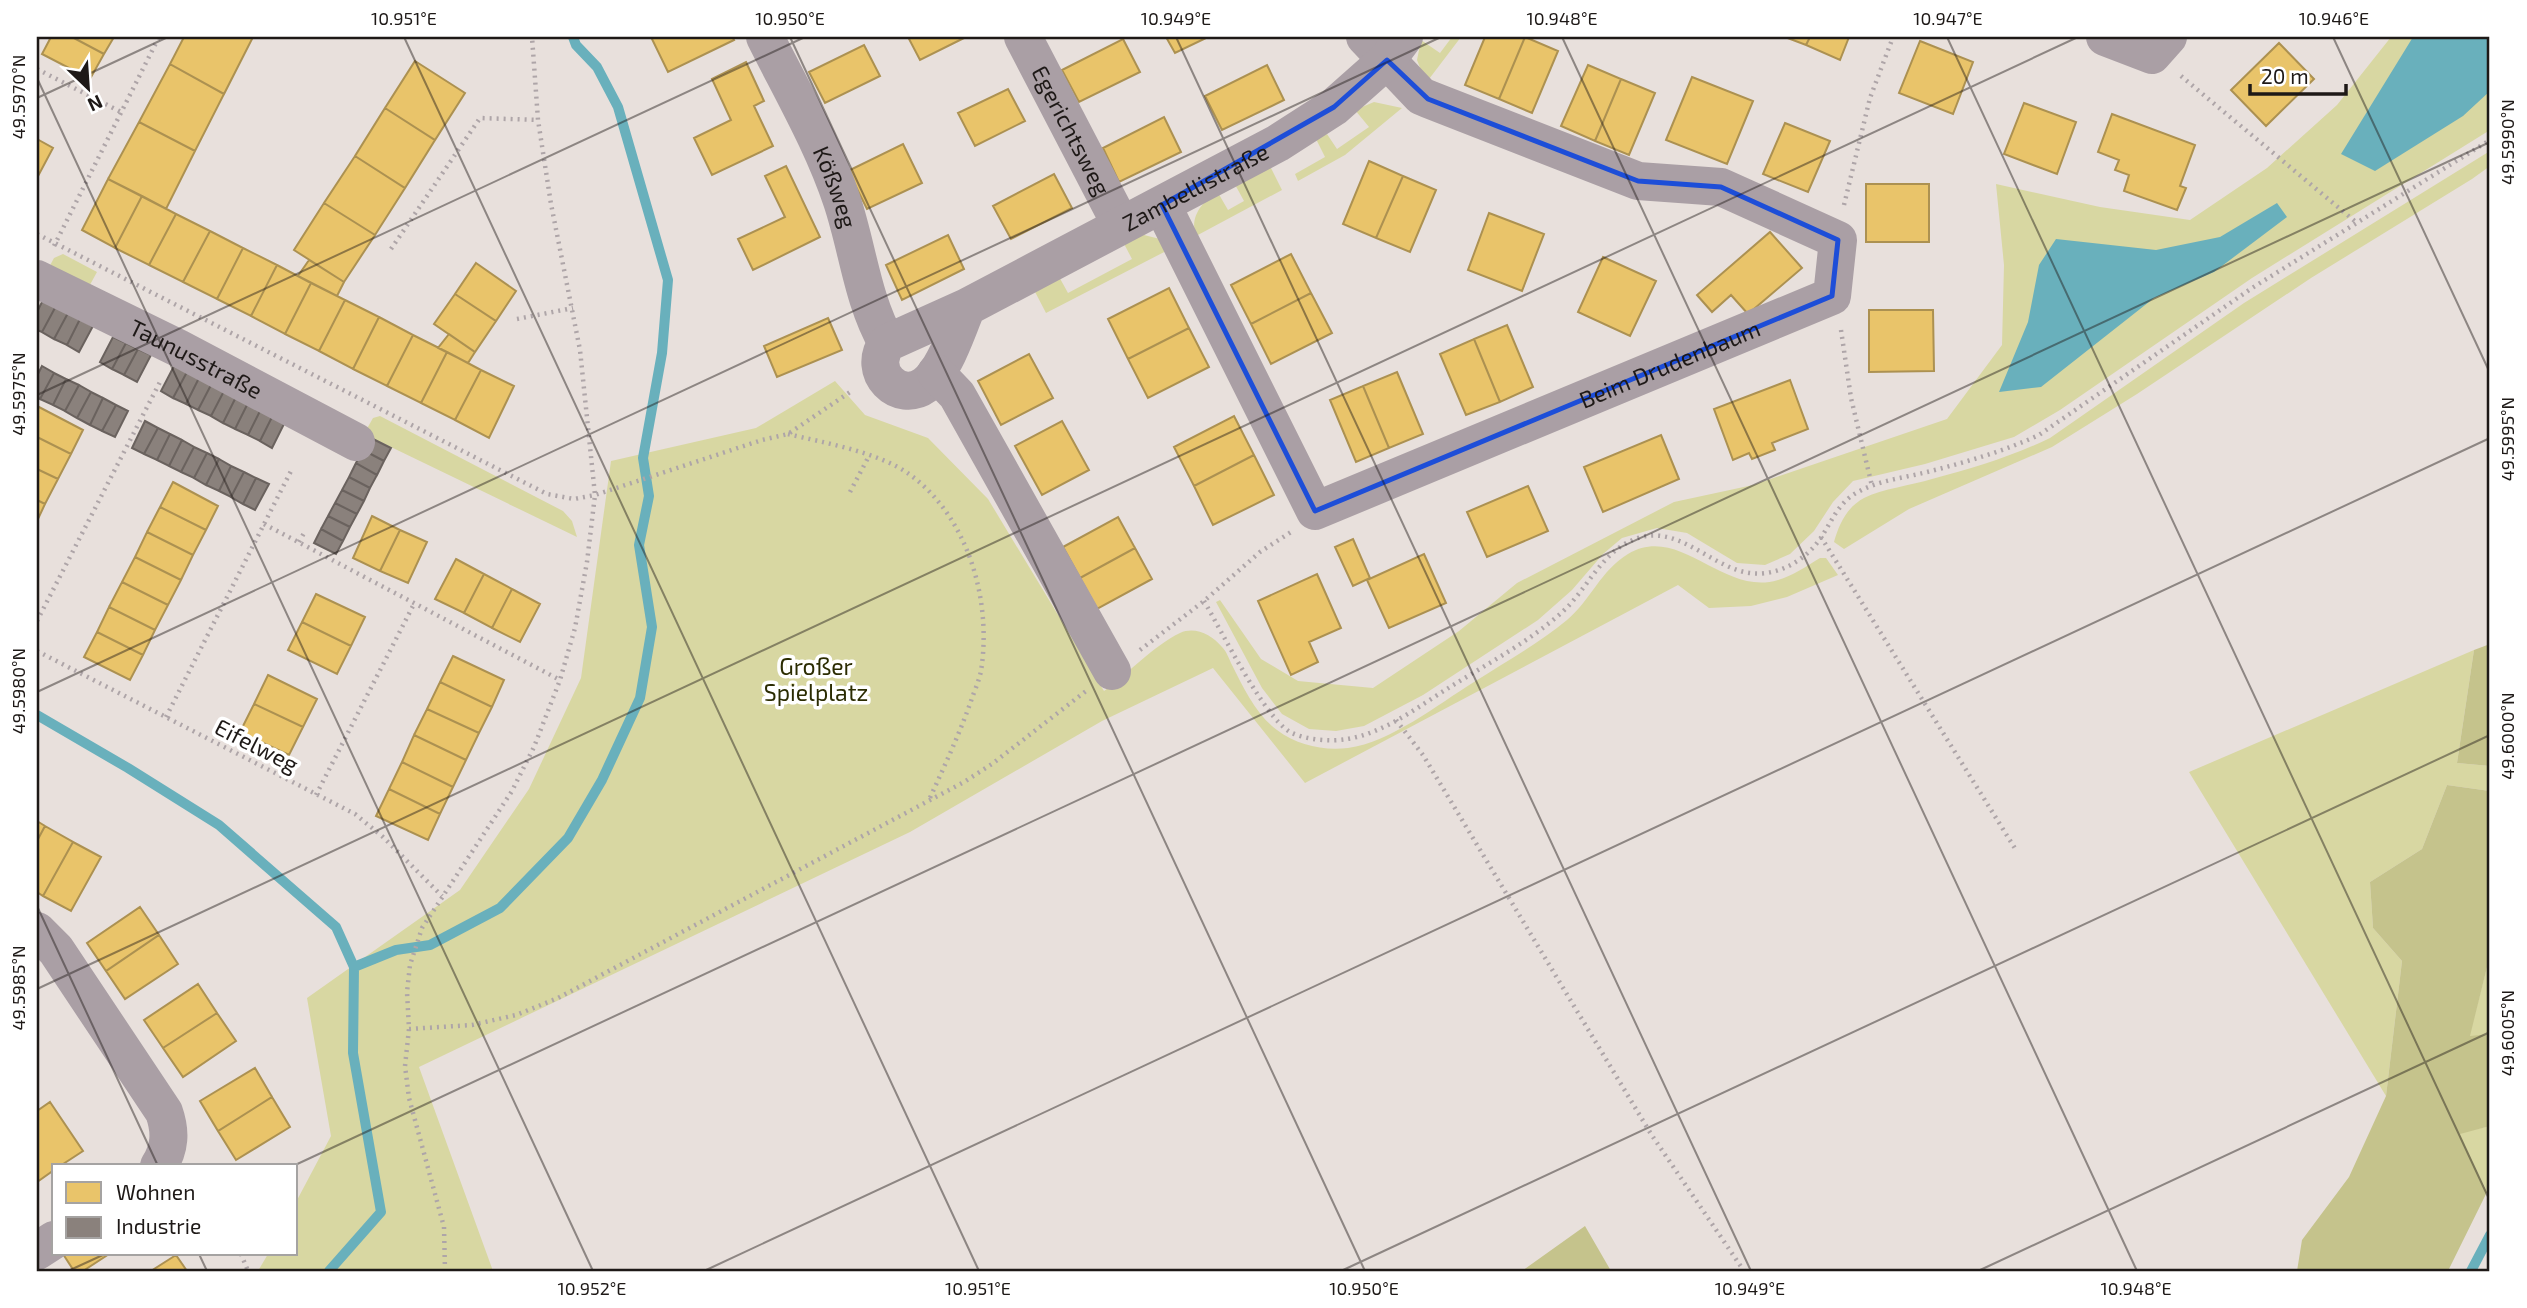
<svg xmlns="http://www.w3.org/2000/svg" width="2527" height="1308" font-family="'Exo 2',sans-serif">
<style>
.green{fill:#d8d7a2}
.forest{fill:#c5c38c}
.water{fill:#69b0bc}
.homes{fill:#e9c46a;stroke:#ac9151;stroke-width:2}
.industry{fill:#8a817c;stroke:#6a625e;stroke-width:2}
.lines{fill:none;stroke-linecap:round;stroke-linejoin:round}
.stream{stroke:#69b0bc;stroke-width:10}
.path{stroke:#aea5a8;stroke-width:4.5;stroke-dasharray:2 5;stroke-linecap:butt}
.minor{stroke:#aa9fa5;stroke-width:38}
.marked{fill:none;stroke:#1d4ed8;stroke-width:5;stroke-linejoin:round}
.ticks{fill:none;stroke:#1e1917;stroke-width:2;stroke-opacity:0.45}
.labels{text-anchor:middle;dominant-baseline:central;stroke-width:7;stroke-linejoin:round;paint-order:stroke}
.street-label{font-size:23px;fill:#1e1917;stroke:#fff}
.park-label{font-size:23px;fill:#2b2c02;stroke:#fff}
.neatline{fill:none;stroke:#1e1917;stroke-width:2.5}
.ticks-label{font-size:18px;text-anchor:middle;fill:#1e1917}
</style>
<rect width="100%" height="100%" fill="#e8e0dc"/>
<path class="green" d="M1452,37h9l-35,46 -9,-23 4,-20 19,13z
M2391,37h99v93l-238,148 -192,132 -46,27 -89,27 -72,17 -20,21 -19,29 -24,23 -25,11 -28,-2 -50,-30 -30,-5 -35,10 -19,16 -31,36 -34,30 -115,75 -59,31 -28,5 -27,-2 -27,-15 -20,-26 -46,-86 4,-2 41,59 37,22 75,7 86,-57 58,-48 157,-81 79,-17 194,-66 55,-74 2,-80 -8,-81 104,23 90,13 77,-52 70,-63z
M1374,102l28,6 -57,47 -47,26 -3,-7 30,-17 -9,-18 11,-5 10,15 32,-22 -14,-17z
M2490,151v15l-18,13 -161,99 -174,116 -85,53 -143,62 -65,40 -10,-7c5,-18 13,-35 30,-44 18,-9 48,-13 68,-19 39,-10 81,-23 118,-41l194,-135z
M1267,160l15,30 -86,46c-7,-20 7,-34 21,-45l11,19 16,-9 -12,-22z
M1144,235l16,4 10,10 -124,64 -14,-27 25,-13 11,20 64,-34 -10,-19z
M63,254l34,18 -11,20 -40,-19 8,-15z
M835,381l30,34 63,23 60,61 116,192c24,-17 49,-45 76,-58 15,-7 32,2 42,14 5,5 7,12 10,18 11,22 25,51 45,65 20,15 46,21 71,18 43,-6 89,-43 126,-66 31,-20 64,-38 93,-62 23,-19 34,-50 61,-66 52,-31 95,43 150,26 14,-4 29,-14 42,-22h6l12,17 -51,22 -36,9 -42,2 -31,-23 -373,198 -92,-115 -111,53 -192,111 -491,235 74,204h-235l10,-17h28v-52l35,-66 -24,-138 153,-108 69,-101 52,-111 30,-217 145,-33z
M380,416l183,95 9,10 5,16 -213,-103 9,-16z
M2474,650l-17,113 33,3v25l-43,-6 -25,64 -52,33 3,46 29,33 -16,135 -197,-324z
M2490,955v79l-21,3z
M2490,1126v62l-3,4 -28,-59z"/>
<path class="forest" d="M2490,644v122l-33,-3 17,-113z
M2447,785l43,6v164l-20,81 20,-2v92l-30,8 27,58 -39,79h-151l5,-31 47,-63 37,-81 16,-135 -29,-33 -3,-46 52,-33z
M1585,1226l26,45h-89z"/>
<path class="water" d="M2413,37h77v54l-27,25 -88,55 -34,-17z
M2277,203l10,14 -73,55 -60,26 -113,89 -42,5 29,-70 11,-57 17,-26 100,11 64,-13z"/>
<path class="homes" d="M51,37h21l32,17 -14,25 -48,-25z
M72,37h42l-10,17z
M184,37h69l-29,57 -54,-30z
M651,37h81l2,3 -66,32z
M908,37h58l-46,23z
M1166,37h42l-33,16z
M1485,37h40l-26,62 -34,-14z
M1525,37l33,14 -26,62 -33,-14z
M1785,37h25l-4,8z
M1810,37h39l-9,23 -34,-15z
M1123,39l17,33 -61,30 -17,-32z
M1920,41l53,21 -20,52 -54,-21z
M2279,43l35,36 -48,47 -35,-36z
M864,45l16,31 -55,27 -16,-31z
M415,61l50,32 -30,47 -50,-32z
M746,62l18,39 -10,5 19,40 -61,29 -18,-37 37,-18 -19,-41z
M170,64l54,30 -29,57 -56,-29z
M1267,65l17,35 -62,30 -17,-34z
M1588,65l33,14 -26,62 -34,-15z
M1692,77l61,24 -26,63 -61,-24z
M1621,79l34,14 -26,62 -34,-14z
M1008,89l17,32 -50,25 -17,-33z
M2024,103l52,19 -19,52 -53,-20z
M385,108l50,32 -30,48 -50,-32z
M2112,114l83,31 -15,41 6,2 -9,22 -53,-19 5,-16 -14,-5 4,-10 -21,-8z
M1164,117l17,35 -62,30 -16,-34z
M139,122l56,29 -29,58 -58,-30z
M1785,123l45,18 -22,51 -45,-18z
M37,139l16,9 -16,30z
M903,144l19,39 -55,26 -19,-38z
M355,156l50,32 -30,47 -51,-32z
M1369,161l34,15 -27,62 -33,-14z
M786,166l34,71 -67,33 -15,-31 47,-22 -20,-41z
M1054,174l18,34 -61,31 -18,-33z
M1403,176l33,14 -26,62 -34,-14z
M108,179l34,17 -27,52 -33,-18z
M1866,184h63v58h-63z
M142,196l34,18 -27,51 -34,-17z
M324,203l51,32 -31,47 -50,-32z
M1489,213l55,21 -22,57 -54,-21z
M176,214l34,17 -27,51 -34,-17z
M210,231l33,17 -26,51 -34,-17z
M1770,232l32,36 -54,46 -17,-19 -19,17 -15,-17z
M948,235l16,34 -62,31 -16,-35z
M243,248l34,17 -26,51 -34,-17z
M1291,254l20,39 -60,31 -20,-39z
M1603,257l53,24 -26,55 -52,-24z
M309,260l35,22 -7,14 -39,-20z
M476,263l40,28 -20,30 -41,-27z
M277,265l34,18 -26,51 -34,-18z
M311,283l34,17 -26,51 -34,-17z
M1169,288l20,40 -61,31 -20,-40z
M1311,293l21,40 -61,31 -20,-40z
M455,294l41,27 -21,31 -41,-28z
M345,300l34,17 -26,52 -34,-18z
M1869,310h64l1,61 -65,1z
M379,317l34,18 -26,51 -34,-17z
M828,318l14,32 -65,27 -13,-31z
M1507,325l26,62 -33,15 -26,-63z
M1189,328l20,39 -61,31 -20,-39z
M449,334l26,18 -7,11 -30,-15z
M413,335l34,17 -26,51 -34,-17z
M1474,339l26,63 -34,13 -26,-61z
M447,352l34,18 -26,50 -34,-17z
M1029,354l24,44 -52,27 -23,-44z
M481,370l33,16 -25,52 -34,-18z
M1397,372l26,62 -34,14 -26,-62z
M1790,380l18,49 -36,14 3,7 -23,9 -3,-6 -16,7 -19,-51z
M1363,386l26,62 -33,14 -26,-62z
M37,406l46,24 -12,24 -34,-17z
M1234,416l20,39 -60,31 -20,-39z
M1062,421l27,49 -47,25 -27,-49z
M1661,435l18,44 -76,33 -19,-45z
M37,437l34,17 -13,25 -21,-10z
M1254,455l20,40 -61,30 -19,-39z
M37,469l21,10 -13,25 -8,-4z
M173,482l45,24 -12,24 -46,-23z
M1528,486l20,45 -61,26 -20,-45z
M37,500l8,4 -8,17z
M160,507l46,23 -13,25 -46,-23z
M372,516l28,14 -20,41 -27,-13z
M1118,517l17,31 -55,30 -17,-31z
M400,530l27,12 -19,41 -28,-12z
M147,532l46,23 -12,25 -46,-23z
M1353,539l17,39 -17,8 -18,-39z
M1135,548l17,31 -55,30 -17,-31z
M1424,554l22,49 -57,25 -22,-48z
M135,557l46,23 -13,25 -46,-23z
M456,559l28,15 -20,39 -29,-14z
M484,574l28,15 -20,39 -28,-15z
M1317,574l24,54 -32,14 9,20 -27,13 -33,-74z
M122,582l46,23 -13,25 -46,-23z
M512,589l28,15 -20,38 -28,-14z
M316,594l49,23 -14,29 -49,-24z
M109,607l46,23 -12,25 -46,-23z
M302,622l49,24 -14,28 -49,-24z
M97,632l46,23 -13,25 -46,-23z
M453,656l51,24 -12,27 -52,-25z
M268,675l49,24 -14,28 -49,-23z
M440,682l52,25 -13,26 -52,-24z
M254,704l49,23 -14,28 -49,-23z
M427,709l52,24 -13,27 -52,-25z
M414,735l52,25 -13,27 -51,-25z
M402,762l51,25 -13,27 -51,-25z
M389,789l51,25 -12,26 -52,-24z
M37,821l8,5 -8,15z
M45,826l28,16 -30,54 -6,-4v-51z
M73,842l28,15 -30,54 -28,-15z
M140,907l19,28 -53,36 -19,-28z
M159,935l19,29 -53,35 -19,-28z
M198,984l19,29 -54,35 -19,-28z
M217,1013l19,28 -53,36 -20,-29z
M255,1068l17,29 -54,34 -18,-30z
M272,1097l18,30 -54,33 -18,-29z
M50,1102l33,49 -23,15h-6v4l-17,12v-71z
M63,1254h46l-26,17h-9z
M176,1255l11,16h-36z"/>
<path class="industry" d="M43,300l13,6 -14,26 -5,-2v-18z
M56,306l12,7 -14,26 -12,-7z
M68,313l12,6 -13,26 -13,-6z
M80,319l13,7 -14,26 -12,-7z
M113,337l13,6 -14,26 -12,-7z
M126,343l12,6 -14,26 -12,-6z
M138,349l13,6 -14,27 -13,-7z
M42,366l12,7 -14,26 -3,-2v-21z
M174,366l13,6 -14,26 -12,-7z
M187,372l12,6 -13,26 -13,-6z
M54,373l12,6 -13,26 -13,-6z
M199,378l12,7 -13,25 -12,-6z
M66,379l13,6 -14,26 -12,-6z
M79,385l12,7 -14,26 -12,-7z
M211,385l13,6 -13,25 -13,-6z
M224,391l12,6 -13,26 -12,-7z
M91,392l12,6 -13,27 -13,-7z
M236,397l12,6 -13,26 -12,-6z
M103,398l13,7 -14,26 -12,-6z
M248,403l13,6 -13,26 -13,-6z
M116,405l12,6 -13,26 -13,-6z
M261,409l12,6 -13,26 -12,-6z
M273,415l12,7 -13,26 -12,-7z
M145,421l13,7 -14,26 -12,-6z
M158,428l12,6 -13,26 -13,-6z
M170,434l12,6 -13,26 -12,-6z
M369,437l22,11 -7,13 -21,-11z
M182,440l12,7 -13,25 -12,-6z
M194,447l13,6 -13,25 -13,-6z
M363,450l21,11 -7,14 -21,-12z
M207,453l12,6 -13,26 -12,-7z
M219,459l12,7 -12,25 -13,-6z
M356,463l21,12 -7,13 -21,-11z
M231,466l13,6 -13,25 -12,-6z
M244,472l12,6 -13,26 -12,-7z
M349,477l21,11 -6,13 -22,-11z
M256,478l13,6 -14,26 -12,-6z
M342,490l22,11 -7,13 -22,-11z
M335,503l22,11 -7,13 -22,-11z
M328,516l22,11 -7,14 -22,-12z
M321,529l22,12 -7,13 -22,-11z"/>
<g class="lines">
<path class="stream" d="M37,715l91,53 91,57 117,102 18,40 -1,86 28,159 -52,59
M354,967l42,-17 34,-5 70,-37 68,-70 34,-58 38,-82 12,-71 -13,-82 10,-49 -6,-38 19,-105 6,-73 -50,-173 -21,-40 -21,-22 -3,-8
M2471,1271l19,-36"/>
<path class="path" d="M37,69l84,43
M2181,76l176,147
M1844,205l26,-107 23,-61
M37,234l510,260 27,5 21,-4 167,-55 26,-6 65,-44
M54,246l105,-209
M391,249l89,-131 58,2
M517,319l56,-11
M1841,330l10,68 21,88
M788,434c37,9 90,18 121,40 60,43 83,128 72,197 -2,10 -7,21 -10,30 -12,34 -27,66 -42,99
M850,492l19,-36
M264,524l296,156
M1821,537l195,313
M299,542l5,-9
M1204,601c17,29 60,116 86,131 16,8 40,10 57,7 38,-6 72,-33 103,-52 37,-23 77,-44 110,-73 28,-24 41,-64 78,-76 47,-15 81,42 128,35 23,-3 44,-18 56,-37 11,-17 17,-34 36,-44 19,-11 44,-14 65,-19 40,-10 79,-21 116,-38l213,-147 238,-148
M37,621l124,-241
M1140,650l64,-49 56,-49 31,-20
M37,651l318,163 28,23 59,59
M166,717l125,-246
M1396,720l27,35 228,379 93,137
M316,795l99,-193
M409,1029l63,-4 44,-10 42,-17 406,-216 28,-18 94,-73
M241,1254l7,17
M445,1271l-1,-44 -35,-129 -4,-32 4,-37 -2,-37 3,-27 12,-37 90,-137 22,-44 26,-67 15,-52 12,-66 8,-67 -15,-145 -29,-146 -13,-84 -6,-83"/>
<g class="minor">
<path id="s1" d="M765,37c27,54 58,107 77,164 16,48 20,98 45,142"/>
<path id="s2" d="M1023,37l98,188"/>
<path d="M2105,37l47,18 16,-18"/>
<path id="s3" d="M1162,205l153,306 517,-215 6,-56 -117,-53 -83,-6 -210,-82 -7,-3 -56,-59"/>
<path id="s4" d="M37,279l141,69 178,94"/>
<path id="s5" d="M967,307c-10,22 -22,64 -42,78 -26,19 -59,-13 -38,-42l80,-36 311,-164 56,-36 53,-47 17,-23"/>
<path d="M936,373l21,22 155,276"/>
<path d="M37,931l19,19 108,162c7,20 6,36 -5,54"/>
<path d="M37,1251l17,-11"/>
</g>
</g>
<path class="marked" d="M1387,60l41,39 210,82 83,6 117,53 -6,56 -517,215 -153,-306 172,-98z"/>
<path class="ticks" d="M404,37l575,1234M790,37l575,1234M1176,37l575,1234M1562,37l575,1234M1947,37l543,1164M2333,37l157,336M37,78l556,1193M37,98l131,-61M37,395l768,-358M37,692l1404,-655M37,906l121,260M37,989l2041,-952M293,1166l2197,-1024M199,1254l8,17M68,1271l37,-17M704,1271l1786,-833M1341,1271l1149,-536M1978,1271l512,-239"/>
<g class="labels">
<g class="street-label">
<text stroke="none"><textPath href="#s2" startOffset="105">Egerichtsweg</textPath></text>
<text stroke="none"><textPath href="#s5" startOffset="518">Zambellistraße</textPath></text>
<text stroke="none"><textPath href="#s1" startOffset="166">Kößweg</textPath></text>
<text stroke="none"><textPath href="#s4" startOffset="178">Taunusstraße</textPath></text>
<text stroke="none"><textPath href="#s3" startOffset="726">Beim Drudenbaum</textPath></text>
<text transform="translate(257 745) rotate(27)">Eifelweg</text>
</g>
<g class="park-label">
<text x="816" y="666">Großer<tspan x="816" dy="26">Spielplatz</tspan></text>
</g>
</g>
<rect width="2527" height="1308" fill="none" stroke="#ffffff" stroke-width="77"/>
<rect x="52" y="1164" width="245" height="91" fill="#ffffff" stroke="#a5a3a2" stroke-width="2"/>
<rect x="66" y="1182" width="35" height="21" fill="#e9c46a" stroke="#a5a3a2" stroke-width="2"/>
<text x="116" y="1200" font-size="21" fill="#1e1917">Wohnen</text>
<rect x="66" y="1217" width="35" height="21" fill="#8a817c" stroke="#a5a3a2" stroke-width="2"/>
<text x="116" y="1234" font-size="21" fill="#1e1917">Industrie</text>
<g transform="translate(88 88) rotate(155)" stroke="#ffffff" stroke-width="5" paint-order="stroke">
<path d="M0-5L12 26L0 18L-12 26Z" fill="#1e1917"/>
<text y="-10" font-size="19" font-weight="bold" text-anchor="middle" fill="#1e1917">N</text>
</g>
<path d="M2250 84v10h96v-10" fill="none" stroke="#1e1917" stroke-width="3.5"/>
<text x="2261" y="84" font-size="21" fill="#1e1917" stroke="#ffffff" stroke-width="5" paint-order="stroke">20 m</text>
<rect x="38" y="38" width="2450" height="1232" class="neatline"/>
<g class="ticks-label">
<text x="404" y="25">10.951°E</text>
<text x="790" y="25">10.950°E</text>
<text x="1176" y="25">10.949°E</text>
<text x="1562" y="25">10.948°E</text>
<text x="1948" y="25">10.947°E</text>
<text x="2334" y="25">10.946°E</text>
<text transform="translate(19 97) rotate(-90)" y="6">49.5970°N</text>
<text transform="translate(2508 142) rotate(-90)" y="6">49.5990°N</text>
<text transform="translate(19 394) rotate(-90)" y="6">49.5975°N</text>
<text transform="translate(2508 439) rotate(-90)" y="6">49.5995°N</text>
<text transform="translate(19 691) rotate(-90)" y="6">49.5980°N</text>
<text transform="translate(2508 736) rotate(-90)" y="6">49.6000°N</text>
<text transform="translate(19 988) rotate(-90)" y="6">49.5985°N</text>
<text transform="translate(2508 1033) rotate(-90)" y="6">49.6005°N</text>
<text x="592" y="1295">10.952°E</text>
<text x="978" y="1295">10.951°E</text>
<text x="1364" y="1295">10.950°E</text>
<text x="1750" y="1295">10.949°E</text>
<text x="2136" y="1295">10.948°E</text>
</g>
</svg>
